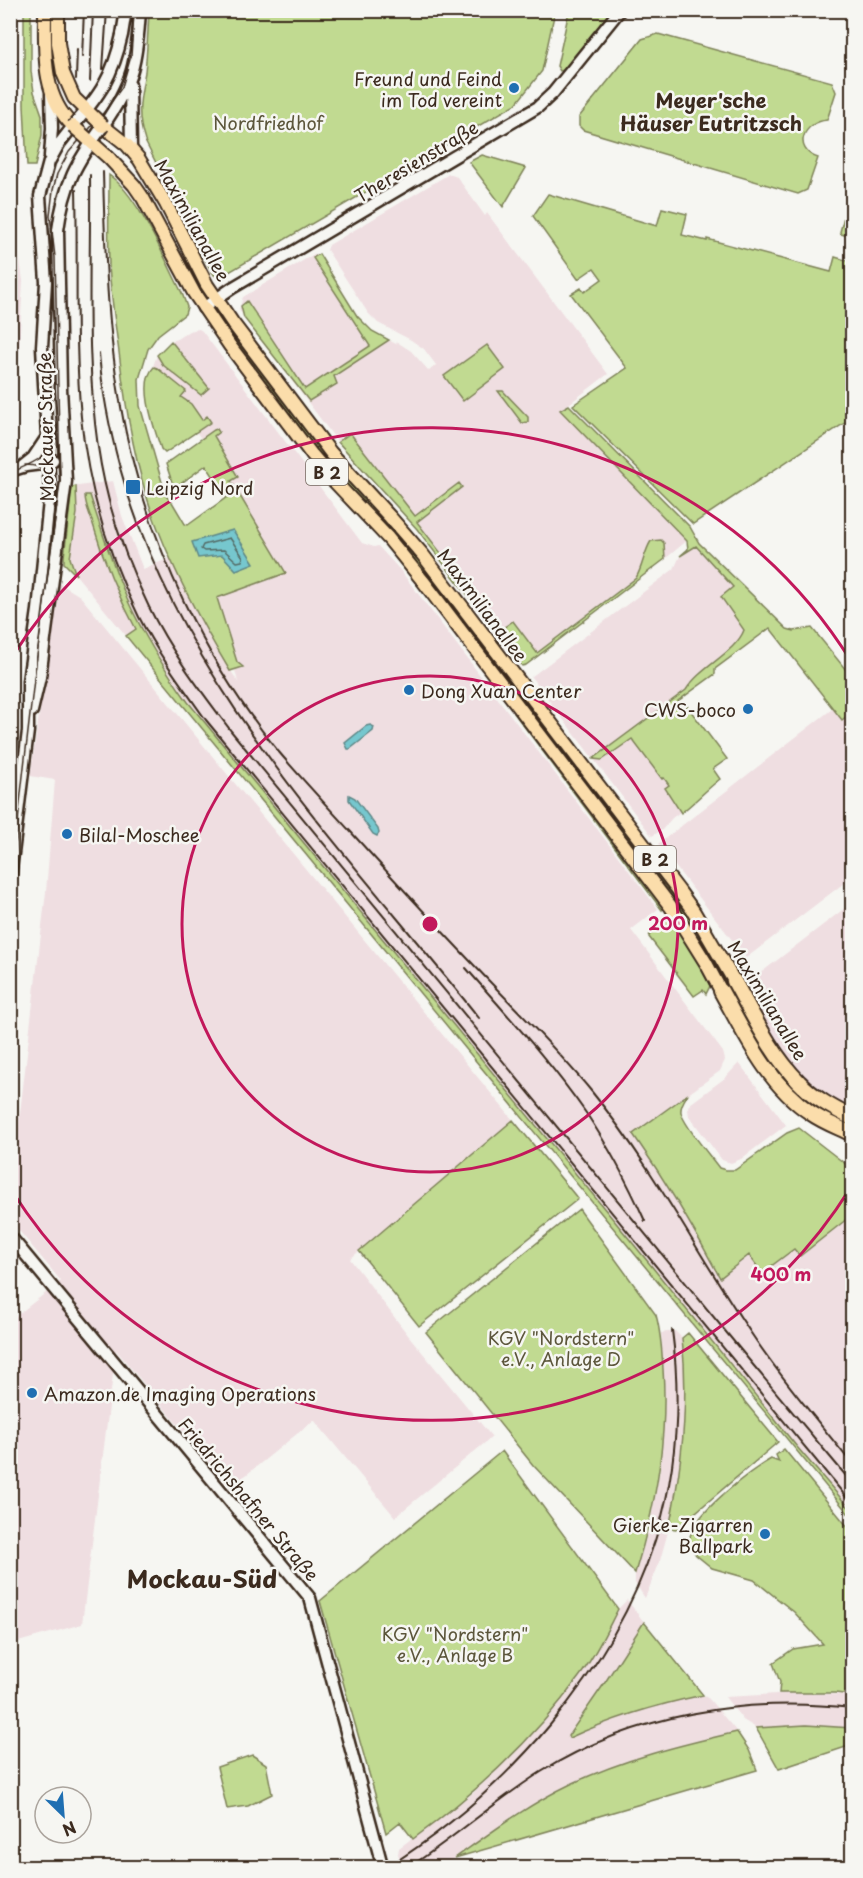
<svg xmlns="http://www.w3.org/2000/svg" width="863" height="1878" font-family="'Playpen Sans',sans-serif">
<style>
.built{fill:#efdee1}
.green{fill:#c1da91;stroke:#7e8258;stroke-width:1.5}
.water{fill:#76c7ce;stroke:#5e8888;stroke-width:1.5}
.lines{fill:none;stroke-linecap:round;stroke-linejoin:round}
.shore{stroke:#536964;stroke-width:1.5}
.secondary-casing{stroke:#3b2a1e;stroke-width:15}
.primary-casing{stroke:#3b2a1e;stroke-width:16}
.highway-casing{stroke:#3b2a1e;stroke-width:18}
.secondary{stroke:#f6f6f2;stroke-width:10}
.primary{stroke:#fbddab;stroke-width:12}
.highway{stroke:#fbddab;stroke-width:14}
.tram{stroke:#3b2a1e;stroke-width:1.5}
.rail{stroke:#3b2a1e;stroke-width:2}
.secondary-bridge-casing{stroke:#3b2a1e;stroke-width:15;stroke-linecap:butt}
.primary-bridge-casing{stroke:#3b2a1e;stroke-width:16;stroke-linecap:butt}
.secondary-bridge{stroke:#f6f6f2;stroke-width:10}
.primary-bridge{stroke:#fbddab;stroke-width:12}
.ring{fill:none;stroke:#c2185b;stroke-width:3}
.poi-dot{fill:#1f6fb2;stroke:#f6f6f2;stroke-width:2}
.labels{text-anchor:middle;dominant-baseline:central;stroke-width:5;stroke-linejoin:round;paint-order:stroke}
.shield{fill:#f6f6f2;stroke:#73675e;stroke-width:1.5}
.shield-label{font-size:16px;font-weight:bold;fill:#3b2a1e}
.poi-label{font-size:18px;fill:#3b2a1e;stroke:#f6f6f2;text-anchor:start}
.park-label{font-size:18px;fill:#5c563b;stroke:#f6f6f2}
.street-label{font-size:18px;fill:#3b2a1e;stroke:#f6f6f2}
.neighbourhood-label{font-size:20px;font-weight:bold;fill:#3b2a1e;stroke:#f6f6f2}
.district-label{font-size:24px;font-weight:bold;fill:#3b2a1e;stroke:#f6f6f2}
.centre{fill:#c2185b;stroke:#f6f6f2;stroke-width:3}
.ring-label{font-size:18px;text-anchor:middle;font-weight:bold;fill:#c2185b;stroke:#f6f6f2;stroke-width:5;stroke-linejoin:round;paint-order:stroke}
</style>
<rect width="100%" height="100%" fill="#f6f6f2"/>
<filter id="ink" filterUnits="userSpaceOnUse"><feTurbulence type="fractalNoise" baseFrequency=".0167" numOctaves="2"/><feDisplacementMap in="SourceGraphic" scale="12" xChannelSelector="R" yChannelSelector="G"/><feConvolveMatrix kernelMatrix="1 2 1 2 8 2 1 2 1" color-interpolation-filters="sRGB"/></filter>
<g filter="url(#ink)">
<path class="built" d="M18,10l-2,64 5,72 -4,65 1,35 5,35 -10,169 -2,1 -1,-440z
M449,174l8,3 28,39 2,-3 121,161 -43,33 130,127 -30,25 -139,106 -4,1 -105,-137 -80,-88 -98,-131 4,-13 71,-43h5l38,62 8,9 7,6 24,13 1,-2 14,9 18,20 7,-6 -12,-16 -13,-9 -33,-17 -10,-10 -41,-63 2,-5z
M199,329l3,2 160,212 12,4 4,-1 22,24 258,339 -27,21 92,122 2,8 -5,11 -87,63 21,30 28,46 38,67 29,-22 14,18 31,-24 6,6 52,-40v303l-214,-262 -562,-681 -12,-12 8,-76 41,-6 9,35 21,53 27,-11 43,85 25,39 -21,-84 66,-23 -52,-94 -79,-112 5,-14 14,-14 6,-2 12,-8z
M698,541l80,80 -148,111 57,75 -15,11 -10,12 -10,6 -121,-159 143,-108 6,-13z
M59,583l21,13 433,524 -163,139 58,76 84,102 -97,80 -81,-97 -84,68 -114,-138 -34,274 -71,20v-324l50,-39 -51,-61 1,-56h3l32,-272 9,-112 -25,-4z
M849,696l3,4v177l-106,81 -88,-114z
M845,908l7,10v194l-35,-20 -23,-21 -44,-77 -2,-9 2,-4z
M739,1063l47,62 -45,34 -10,4 -9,-3 -33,-44 -1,-6 2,-6 35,-26z
M675,1331l7,7 4,51 -5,69 -6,42 -6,28 -10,36 -14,34 -10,-15v-10l14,-44 11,-60 5,-72 -4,-64z
M627,1600l17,22 -40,62 -36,52 1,2 57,-24 34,-10 43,-9 6,4 28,33 -48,11 -84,26 -35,15 -31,17 -24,14 -72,52h-41l-4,-13 1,-6 74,-55 39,-37 36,-39 32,-42 17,-26 21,-40z
M796,1693l56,2v33l-46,-3 -50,3 -13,-8 -18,-23z"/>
<path class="green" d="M24,11h7v60l3,21 8,23v20l-7,31h-8l-3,-61z
M149,11h406l-13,60 -26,33 -297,174 -5,-3 -10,-17 -59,-117c-9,-28 -5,-41 0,-69 2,-20 3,-41 4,-61z
M569,11h44l-49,59 -4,1 -3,-5z
M658,34l174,48 4,10 -9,28c-24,2 -35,29 -9,38l-11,32 -9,4 -215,-64 -4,-4v-9l63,-78z
M482,155l44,13 -23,39 -34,-45z
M109,175c30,21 56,85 73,118l5,14 -2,7 -27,21 -10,14 -9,30 1,27 26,90 6,6 13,22 3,1 39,-28 -21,-32 -30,22 -3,-2 -7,-21 48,-34 3,-1 2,3 -5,4 24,41 -7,4 55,92 -69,25 20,64 6,5 -13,4c-27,-45 -53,-93 -72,-142 -22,-56 -32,-117 -39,-177 -4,-28 -8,-57 -10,-86 -1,-30 0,-60 0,-91z
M852,186v51l-11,-3 -1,-2z
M548,194l109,32 5,-18 25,6 -5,21 25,6v-2l124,33 4,-15 17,5v156l-159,106 -120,-119 54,-37 -56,-74 10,-6 3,4 18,-13 -8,-11 -16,11 -45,-63z
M319,254l38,62 15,15 17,9 -55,36 3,8 -28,17 -65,-83 -3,-12 6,-5 58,88 65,-43 -57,-88z
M225,327l180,213 93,122 -2,2 -19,-24 -21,-22 -127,-150 -106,-139z
M171,341l38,47 -8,7 -38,-30 -6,-10z
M487,345l18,24 -42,32 -19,-25z
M154,367l3,1 29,23 -5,6 10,7 11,16 5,-4 4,6 -46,31 -4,-4c-6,-19 -24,-66 -7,-82z
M498,391h5l25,26v5l-6,1z
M569,405l121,122 9,16 88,86 7,2 18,-3 39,48 1,4v32l-10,8 -72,-92 -55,41v5l-37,27 5,7 4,-2 40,53 -14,10 7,10c-14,11 -25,23 -39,34l-16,-25 4,-3 -5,-7 -2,1 -30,-40 -30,21 -9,-1 93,-69c14,-23 50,-38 58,-60l-23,-33 12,-10 -37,-41 -16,10 8,-7 -1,-8 -127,-131z
M350,433l65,83 44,-33 3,4 -45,35 83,108 13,-9 24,32 99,-75c7,-12 8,-26 15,-37l10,-1 3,3 1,16 -139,106 -4,1 -105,-137 -79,-87z
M76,486l1,27 -7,45 6,17 -12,-12v-6l8,-70z
M85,495h5c11,35 23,70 37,104 17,37 38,71 61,103l461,561 148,184 55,64v7l-726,-882 10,-7c-19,-35 -33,-70 -44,-108 -3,-9 -7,-17 -7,-26z
M526,703l27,34 14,16 116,152 34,55 -3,1 -16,-27 -175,-228z
M516,711l148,195 -2,4 -148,-197z
M671,915l26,40 -1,4 14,27 -4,8 -3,-4 -9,6 -45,-59c2,-9 12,-19 22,-22z
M688,1094c-3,5 -8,11 -7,18 1,11 30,45 38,56l7,2h9l52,-37 12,-5 53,41v46l-52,41 -6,-7 -32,24 -13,-18 -29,23c-26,-50 -55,-98 -87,-144z
M513,1120l65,79 -159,127 -60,-75z
M579,1209l77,106c5,18 6,35 7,54 5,70 -7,137 -28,204l-102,-108 -107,-133z
M688,1333l90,109 -102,87 -7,-1c13,-61 20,-127 13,-190z
M784,1449l68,83v163l-17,-2h-56l1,-11 -7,-19 20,-14 30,-5 -29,-32 -40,-32 -42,-12 -16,-13 -7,-11c0,-4 1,-9 3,-13 10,-23 58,-60 79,-72l8,3 -3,-7z
M502,1451l116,158c-12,23 -23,47 -39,68 -46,63 -103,116 -166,162l-13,-17 -14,11 -66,-232z
M644,1622l59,73c-48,10 -89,22 -134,43l-1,-2 36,-52z
M806,1725l46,3v17l-73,24 -23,-41z
M737,1732l12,18 8,20 -302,88c38,-27 74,-54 116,-74 53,-25 109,-39 166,-52z
M252,1755l14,9 6,30 -24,12 -21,3 -10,-42z"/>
<path class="water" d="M233,530l21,33 -18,7 -14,-15 -24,3 -6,-16z
M370,725l4,2 -1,4 -23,18h-2l-3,-6 21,-17z
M349,795l6,3 23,31 1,4 -2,3 -4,-2 -24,-34z"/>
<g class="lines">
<path class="shore" d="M230,538l13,19 -1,4 -5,1 -13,-12 -20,1 -3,-2 2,-4z"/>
<defs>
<path id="secondary" d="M122,35l4,-25
M130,85l1,63
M103,126c30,-43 34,-64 37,-116
M50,156l2,-28 -1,-34
M203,308l29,-20 306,-181 15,-14 67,-83
M23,466l10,-8 14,-21
M10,471l16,-5 23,-3 4,-3
M32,711l8,-34 26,-196 -5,-93 -3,-158
M10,878l18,-147v-50l10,-71 12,-119 -8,-144 4,-65 -6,-86 9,-34 10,-18 14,-18
M10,1236l300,362 72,267"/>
<path id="primary" d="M45,10c0,41 -4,85 28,116
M58,10v33l5,30
M103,126l24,19 12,14 27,45 41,81 25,37 99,131 59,64 33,38 256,336 15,21 40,69
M109,158l25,27 9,13 51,95 36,53 82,109 22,26 54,57 35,43 248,326 35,56 15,28"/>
<path id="highway" d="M734,981c19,34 37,73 65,101 15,16 34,26 53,36
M721,991c24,43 47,94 90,122 13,9 27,14 41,21"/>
</defs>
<use href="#secondary" class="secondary-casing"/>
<use href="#primary" class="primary-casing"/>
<use href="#highway" class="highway-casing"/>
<use href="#secondary" class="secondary"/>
<use href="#primary" class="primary"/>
<use href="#highway" class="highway"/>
<path class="tram" d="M25,465c16,-1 29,9 32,25
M10,473c20,-9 43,-16 47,-40
M10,890l24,-211 26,-199 -5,-223 -5,-42 3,-25 4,-16 12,-22 36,-41 17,-24 9,-31 3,-46"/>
<path class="rail" d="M82,57l2,-47
M103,69l4,-59
M76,79l1,-30
M90,81l3,-71
M103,172c2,87 5,176 23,261 26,116 77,226 152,318 23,27 48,54 72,80 47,52 94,103 142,153 34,35 69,70 100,108 62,76 106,163 161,244 30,45 66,86 99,128
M90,175c1,90 -5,182 8,272 8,55 26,109 51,160 22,45 52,84 82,124l523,635 98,117
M76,190c2,75 -2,152 5,227 7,70 27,138 58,200 19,37 43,69 67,103l646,784
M99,353c3,38 11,78 21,115 60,217 223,379 359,550
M466,968c41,47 84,93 120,145 23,34 42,70 59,108
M386,1868c62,-39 117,-87 164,-143 97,-116 142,-243 122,-395
M408,1868c46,-30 87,-67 133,-96 93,-58 204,-76 311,-64"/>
<defs>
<path id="secondary-bridge" d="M73,126c27,-31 40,-50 49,-91
M58,230c6,-46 18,-67 45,-104"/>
<path id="primary-bridge" d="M63,73l11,25 29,28
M73,126l36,32"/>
</defs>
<use href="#secondary-bridge" class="secondary-bridge-casing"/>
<use href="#primary-bridge" class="primary-bridge-casing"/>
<use href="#secondary-bridge" class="secondary-bridge"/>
<use href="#primary-bridge" class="primary-bridge"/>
</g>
</g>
<g class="ring">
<circle cx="430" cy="924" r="248"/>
<path d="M851 1187A496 496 0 0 1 12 1191M12 657A496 496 0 0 1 851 661"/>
</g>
<g class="poi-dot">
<circle cx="514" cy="88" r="6"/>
<rect x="125" y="479" width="16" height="16" rx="3"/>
<circle cx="409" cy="690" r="6"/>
<circle cx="748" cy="709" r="6"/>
<circle cx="67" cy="834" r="6"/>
<circle cx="32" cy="1393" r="6"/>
<circle cx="765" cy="1534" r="6"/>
</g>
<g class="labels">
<g class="shield">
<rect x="306" y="459" width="42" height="26" rx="4.5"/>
<rect x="634" y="846" width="42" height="26" rx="4.5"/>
</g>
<g class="shield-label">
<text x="327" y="472">B 2</text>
<text x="655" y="859">B 2</text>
</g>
<g class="poi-label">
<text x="502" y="78" text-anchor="end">Freund und Feind<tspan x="502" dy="21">im Tod vereint</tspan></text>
<text x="146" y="487">Leipzig Nord</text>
<text x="421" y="690">Dong Xuan Center</text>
<text x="736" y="709" text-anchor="end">CWS-boco</text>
<text x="79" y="834">Bilal-Moschee</text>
<text x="44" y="1393">Amazon.de Imaging Operations</text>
<text x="753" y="1524" text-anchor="end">Gierke-Zigarren<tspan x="753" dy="21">Ballpark</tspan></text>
</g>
<g class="park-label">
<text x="268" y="122">Nordfriedhof</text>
<text x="561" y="1337">KGV "Nordstern"<tspan x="561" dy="21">e.V., Anlage D</tspan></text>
<text x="455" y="1633">KGV "Nordstern"<tspan x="455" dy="21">e.V., Anlage B</tspan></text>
</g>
<g class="street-label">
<text transform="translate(416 161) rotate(-31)">Theresienstraße</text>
<text transform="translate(193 220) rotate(61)">Maximilianallee</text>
<text transform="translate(45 427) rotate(-91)">Mockauer Straße</text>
<text transform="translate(483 605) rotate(53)">Maximilianallee</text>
<text transform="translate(768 1000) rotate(59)">Maximilianallee</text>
<text transform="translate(249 1499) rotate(50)">Friedrichshafner Straße</text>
</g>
<g class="neighbourhood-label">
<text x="711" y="100">Meyer'sche<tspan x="711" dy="23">Häuser Eutritzsch</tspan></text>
</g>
<g class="district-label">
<text x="202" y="1578">Mockau-Süd</text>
</g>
</g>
<circle cx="430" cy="924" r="9" class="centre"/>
<g class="ring-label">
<text x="678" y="930">200 m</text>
<text x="781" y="1281">400 m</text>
</g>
<rect width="863" height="1878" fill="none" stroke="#f6f6f2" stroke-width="36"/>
<rect x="18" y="18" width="827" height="1842" fill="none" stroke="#3b2a1e" stroke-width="2" filter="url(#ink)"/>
<g transform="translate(63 1815) rotate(155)"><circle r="28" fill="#f6f6f2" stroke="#aba49d" stroke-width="1.5"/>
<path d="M0-4.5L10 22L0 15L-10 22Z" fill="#1f6fb2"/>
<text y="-9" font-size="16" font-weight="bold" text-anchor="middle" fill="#3b2a1e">N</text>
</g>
</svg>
